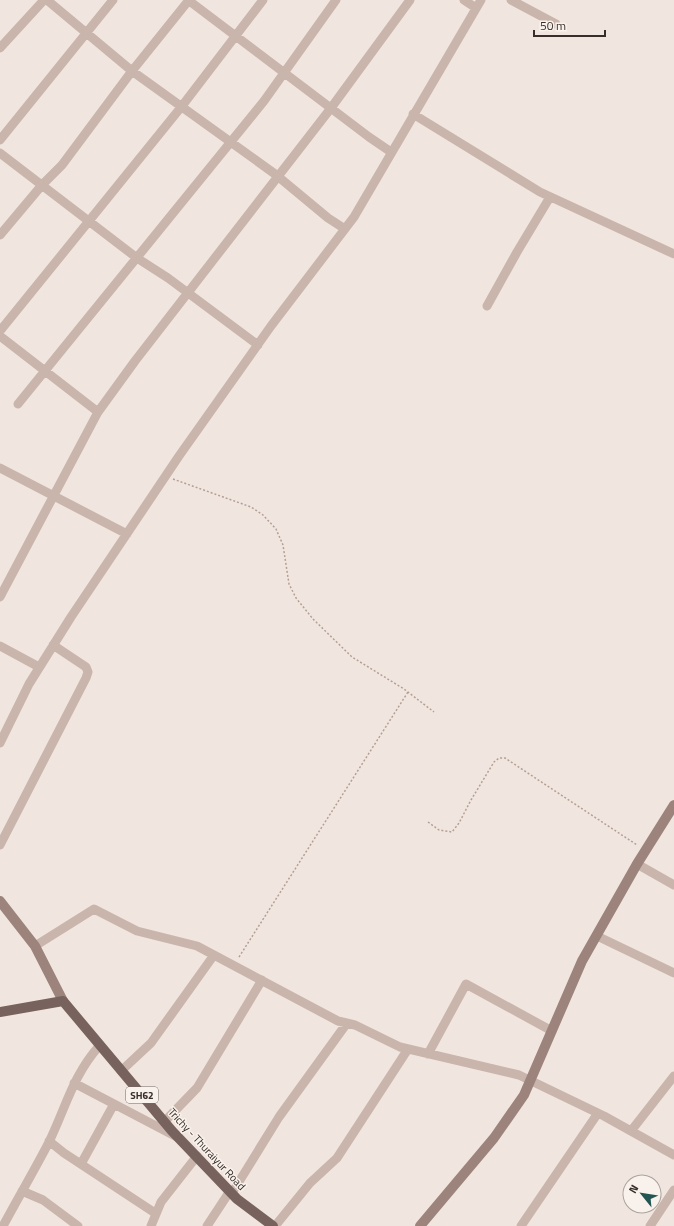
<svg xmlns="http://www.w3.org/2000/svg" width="674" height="1226" font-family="'Titillium Web',sans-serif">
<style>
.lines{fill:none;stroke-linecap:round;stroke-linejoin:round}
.path{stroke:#b49f96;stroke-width:1.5;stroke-dasharray:2 2;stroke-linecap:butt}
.minor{stroke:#c9b5ac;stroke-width:9}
.secondary{stroke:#9c847d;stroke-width:10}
.primary{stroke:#78625d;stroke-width:10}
.labels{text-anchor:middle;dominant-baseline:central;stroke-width:3;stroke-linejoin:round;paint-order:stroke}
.shield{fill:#f9f1eb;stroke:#716864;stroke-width:1}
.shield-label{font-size:10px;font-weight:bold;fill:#372d2a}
.street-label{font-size:11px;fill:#372d2a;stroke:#f9f1eb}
</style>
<rect width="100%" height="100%" fill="#f1e6df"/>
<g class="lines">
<path class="path" d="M173,479l78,28 12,8 13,14 7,16 6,39 7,14 17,21 39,38 52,32 30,23
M428,822l11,8 13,2 7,-9 12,-23 23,-38 5,-4h6l132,87
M239,957l169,-265"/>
<path class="minor" d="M47,0l85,71 143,103 53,44 17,11
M188,0l181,137 22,15
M464,0l12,8
M511,0l45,24
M0,48l44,-48
M413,114l127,78 134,62
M0,140l113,-140
M0,153l137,105 31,20 90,67
M0,235l42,-50 20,-20 70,-94 57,-71
M487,306l30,-54 33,-55
M0,331l182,-225 81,-106
M0,336l98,76
M18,404l246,-303 72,-101
M0,468l127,66
M0,597l98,-185 37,-51 196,-253 79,-108
M0,646l39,21
M0,743l29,-59 42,-67 108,-161 92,-130 83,-109 127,-217
M0,845l86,-167 2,-6 -2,-5 -33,-22
M637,864l37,21
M597,936l77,37
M35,946l59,-37 43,22 60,15 141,75 17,4 45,22 119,28 85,41 70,39
M428,1054l38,-70 86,47
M121,1071l30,-28 63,-88
M74,1083l103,54
M164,1122l33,-34 65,-108
M631,1131l43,-55
M49,1141l15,12 91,60
M81,1164l33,-60
M22,1191l21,9 35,26
M232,1193l47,-76 68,-94
M3,1226c15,-28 31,-55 46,-84 17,-35 24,-67 51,-97
M151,1226l10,-24 36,-46
M207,1226l23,-35
M275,1226l35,-43 27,-25 71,-109
M521,1226l77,-113
M650,1226l24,-36"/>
<path class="secondary" d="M0,901l35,45 28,55
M420,1226l74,-88 30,-43 58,-134 55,-97 37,-59"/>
<path class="primary" d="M0,1012l63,-11 109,130 65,68 36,27"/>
</g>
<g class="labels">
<rect class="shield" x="126" y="1087" width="32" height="16" rx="3"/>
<g class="shield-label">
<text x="142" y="1095">SH62</text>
</g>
<g class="street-label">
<text transform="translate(207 1149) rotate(47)">Trichy - Thuraiyur Road</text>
</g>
</g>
<g transform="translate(642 1194) rotate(300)"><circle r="19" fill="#f9f1eb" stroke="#aba39e"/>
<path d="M0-3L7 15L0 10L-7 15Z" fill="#235652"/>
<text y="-6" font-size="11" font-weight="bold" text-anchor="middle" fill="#372d2a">N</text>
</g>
<path d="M534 30v6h71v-6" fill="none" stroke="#372d2a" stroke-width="2"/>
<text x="540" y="30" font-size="12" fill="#372d2a" stroke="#f9f1eb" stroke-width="3" paint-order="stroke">50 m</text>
</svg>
